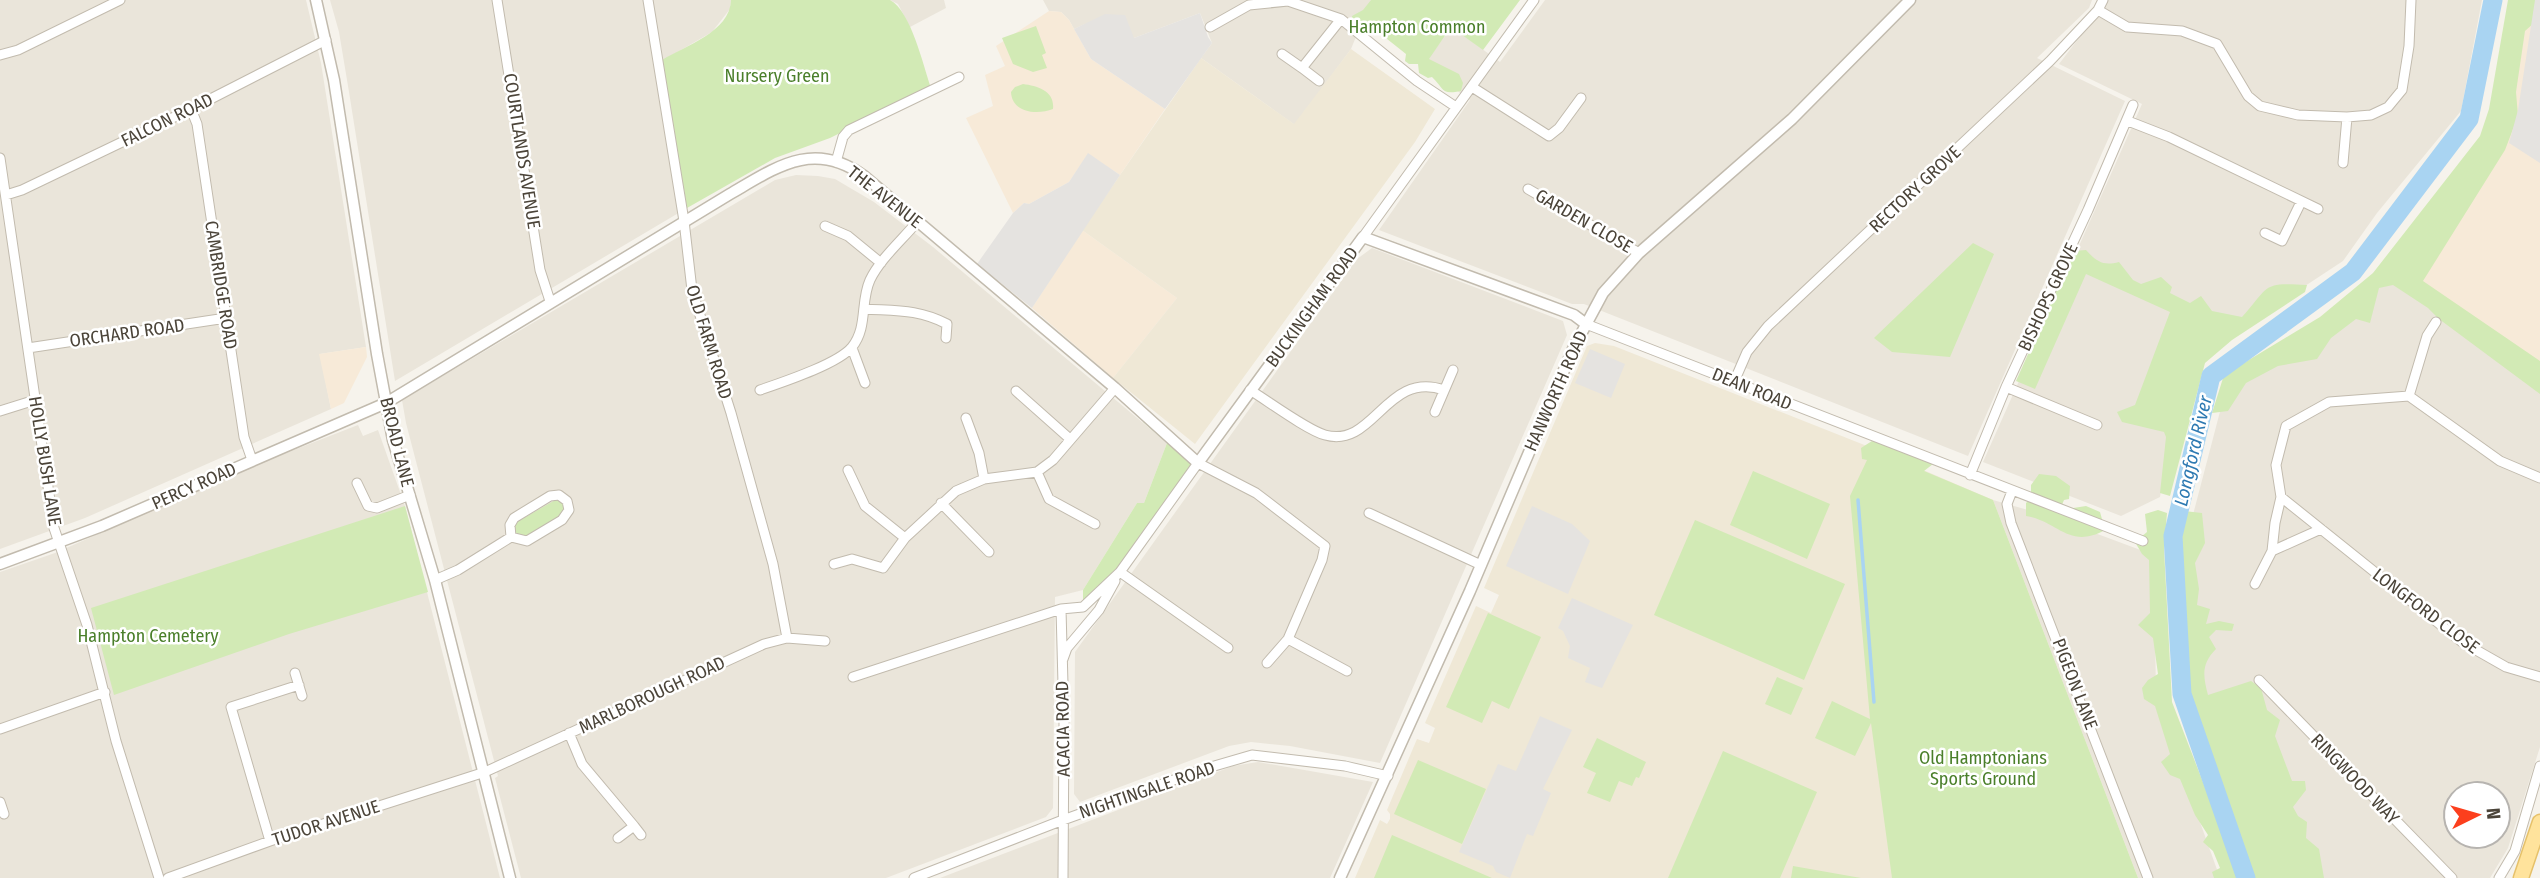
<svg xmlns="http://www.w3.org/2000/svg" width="2540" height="878" font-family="'Fira Sans Condensed',sans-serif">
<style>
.residential{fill:#eae5da;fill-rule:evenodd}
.commercial{fill:#f7ead8}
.education{fill:#efe8d6}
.green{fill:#d2eab5}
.parking{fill:#e5e3e0}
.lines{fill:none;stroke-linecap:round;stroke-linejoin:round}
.stream{stroke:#a9d4f2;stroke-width:3.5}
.river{stroke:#a9d4f2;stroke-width:19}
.minor-casing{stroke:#c2bbae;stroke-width:11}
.tertiary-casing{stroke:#c2bbae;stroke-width:13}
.primary-casing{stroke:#e6c16a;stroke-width:17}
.minor{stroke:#fff;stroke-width:9}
.tertiary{stroke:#fff;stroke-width:10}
.primary{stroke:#ffe39c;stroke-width:14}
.labels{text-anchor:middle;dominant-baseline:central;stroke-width:5;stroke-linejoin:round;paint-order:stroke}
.park-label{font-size:18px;fill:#4a7f2a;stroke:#fff}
.street-label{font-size:18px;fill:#4b4439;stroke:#fff}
.water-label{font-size:19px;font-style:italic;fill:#2e7ab2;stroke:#fff}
</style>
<rect width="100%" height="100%" fill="#f6f3ec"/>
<path class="residential" d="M0,0h306l15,63 45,284 -46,7 11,55 -246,109 -85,31z
M330,0h401l-1,9 -18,23 -50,29 25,147 -292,173 -46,-289 -10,-60z
M890,0h54l2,8 -36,19 -12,-23z
M1043,0h328l-20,49 -56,76 -94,-67 11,-15 -12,-30 -66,25 -49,-14 -11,5 -5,-9 -8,-8 -12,-1z
M1545,0h547l-3,8 -52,50 88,43 -157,355 -384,-152h-12l-193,-74 91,-130 -48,-34 30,-39 48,35z
M2108,0h374l-21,111 -84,102 -34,48 -102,67 -108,90 38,17 -11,62 -39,19 -138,-54 159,-358 -83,-40z
M796,175l22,1 17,3 39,23 59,45 234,196 -23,60h-7l-54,87 -28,7 -2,211 -7,9 -160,61h-365l-26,-100 3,-2 -92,-353 -4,-23 373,-220z
M1372,248l191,73 4,14 -187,428 -90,-17 -39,-4 -22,4 -149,56 -6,-8 1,-142 282,-393z
M2386,277l154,110v360l-32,101 -18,30h-177l-110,-173 -14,-175 39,-149zM2456,794h42v42h-42z
M358,425l5,11 15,-6 27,76 95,372h-500v-306l55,-19 195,-86z
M1993,500l56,16 105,39 2,144 64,179h-82z
M1258,762l115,20 -43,96h-390l293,-112z"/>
<path class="commercial" d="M2527,0h13v366l-131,-89 88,-132z
M1049,11l12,1 8,8 22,39 74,50 -45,66 -32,-21 -19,28 -40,22 -5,-1 -11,10 -47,-95 27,-12 -8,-31 20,-9 -9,-20z
M1082,230l95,68 -64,80 -81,-70z
M366,347l1,10 -23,46 -13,6 -12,-55z"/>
<path class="education" d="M1351,49l84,60 -20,33 -220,302 -82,-66 64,-80 -95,-68 119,-172 93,66z
M1595,343l19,3 258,102 121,52 145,378h-783l25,-58 7,4 3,-5v-5l-3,-4 30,-71 12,4 6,-15 -10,-5 51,-117 15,7 8,-18 -15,-7 103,-242z"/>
<path class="green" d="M731,0h159c21,11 33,65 41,88l-101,50 -55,20 -88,50 -25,-148c23,-14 68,-28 69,-60z
M1371,0h149l-37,50 -32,-23 -22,32 30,15 4,9 -2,8c-21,4 -16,-2 -29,-14l-4,1 -9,-5 -1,-9h-9l-4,-3 1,-7 -34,-27h-11l-9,-4v-7l11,-6z
M2508,0h30l-4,23 -9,8 -9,61 2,24 -13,34 -82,131 117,80v33l-101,-75 -11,-11 -35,-23 -14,3 -9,35 -14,-4 -25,19 -14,21 -39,7 -32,17 -18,28 -16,2 12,-38 96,-58 53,-44 107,-137 9,-27z
M1036,26l10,27 -4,2 5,13 -14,4 -20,-8 -11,-26z
M1023,84c15,2 32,7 30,25 -16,6 -41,4 -42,-17l4,-5z
M1973,243l21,11 -44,103 -58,-5 -18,-14z
M2086,250c11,12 17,16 33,12l14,18 8,4 20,-7 11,10 -2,6 20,10 11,-7 11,15 30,6c28,-31 19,-35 65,-32l-2,7 -73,48 -27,23 -35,133 -10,-3 6,-56 -2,-5 -42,-10 -5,-10 18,-7 35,-93 -84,-38 -51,115 -19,-8 58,-130z
M1149,417l49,46 -78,109 -37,35v-17l54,-87h7l23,-60 -24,-21z
M1872,441l34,11 27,12 -9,7 69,29 145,378h-246l-21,-155 -16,33 -40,-18 17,-37 38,18 -20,-223 17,-36 -5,-1 -1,-11z
M1753,471l77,33 -23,55 -77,-34z
M2039,474l17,2 14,10 -1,13 -5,1 -3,7 6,2 19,-3 14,6 5,18c-36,20 -47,-9 -79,-14v-13l5,-5v-13z
M557,499l7,5 1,5 -5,7 -31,20 -6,2 -7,-3 -2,-9 3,-4z
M405,506l23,86 -139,42 -175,61 -23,-87z
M2158,510l9,3 -3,36 8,153 68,176h-26l-2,-6 8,-4 -7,-17 -10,-9 5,-7 -13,-20 -15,-36 -10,-4 -9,-13 9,-8 -15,-48 -11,-7 -2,-11 6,-8 10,-6 -5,-36 -15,-13 12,-12 -1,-53 -7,-6 -7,-12 12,-10 -2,-18z
M2184,511l18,2 3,30 -10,20 4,26 -2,16 13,4 -4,15 13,-3 15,3 -2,7 -16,-1 -7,7 7,12c-15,15 -13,27 -8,46l43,-14 10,7 6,22 13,10 -5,16 17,45h13l1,9 -13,17 5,9 9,6 -1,16 13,11 5,29h-70l-68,-181 -8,-149z
M1695,520l150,64 -41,96 -150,-65z
M1488,613l53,24 -32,72 -17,-8 -10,22 -36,-16z
M1777,677l26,11 -12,27 -26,-11z
M1597,738l49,24 -7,16 -3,-1 -4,9 -13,-5 -9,21 -23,-9 9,-20 -13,-6z
M1723,751l94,41 -37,86h-112z
M1418,760l68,29 -24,55 -68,-30z
M1392,835l100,43h-118z
M1793,866l68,12h-70z"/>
<path class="parking" d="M2535,0h5v163l-31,-20 9,-33z
M1200,13l8,24 4,6 -47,66 -74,-50 -17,-30 31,-15 20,1 9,23z
M1088,153l32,22 -88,133 -55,-44 36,-51 11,-10 5,1 40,-22z
M1590,349l35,15 -14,34 -36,-15z
M1532,506l40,18 18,17 -22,53 -62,-28z
M1572,598l61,27 -31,63 -17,-6 5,-14 -22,-10 2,-12 -7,-15 -5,-3z
M1540,716l32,14 -29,59 8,4 -18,43 -6,-2 -17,44 -14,-6 -3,-6 -34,-14 39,-88 18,7z"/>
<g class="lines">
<path class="stream" d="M1858,500l16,202"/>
<path class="river" d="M2246,878l-64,-184 -9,-158 38,-160 142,-104 116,-153 24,-119"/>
<defs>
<path id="minor" d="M497,0l43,270 10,31
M648,0l36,221 8,69 39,123 42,151 14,74
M2098,10l29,17 55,4 35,13 31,52 12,10 38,9 49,2 24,-2 17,-8 14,-17 7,-44 2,-46
M1210,27l39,-22 39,-4 53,18 76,62 39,26
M1282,54l20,14
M0,55l18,-5 102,-50
M1319,81l-17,-13 39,-49
M1472,87l77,49 10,-8 22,-30
M191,109l6,15 47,313 8,23
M2128,121l41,16 149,72
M0,158l54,370 33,97 29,116 43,137
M836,162l7,-25 6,-7 110,-53
M2343,163l4,-46
M1528,189l111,64
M6,195l16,-5 169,-81 135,-69
M825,226l23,10 33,27
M2265,233l17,8 19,-39
M1363,237l171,-237
M865,309c31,2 53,0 82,15l-1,14
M1586,324l557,217
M28,348l198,-30
M852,348l13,35
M1734,382l13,-30 21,-26 282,-265 48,-51 5,-10
M2006,387l91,38
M760,390c23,-8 78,-26 92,-43 16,-20 8,-45 18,-67 10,-21 32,-40 47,-58
M1250,390c18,11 57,40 75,45 49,14 61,-65 119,-45
M1016,391l54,48
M2409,396l18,-60 9,-14
M0,411l35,-11
M1435,412l18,-42
M966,418l13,35 5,26
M848,470l17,36 40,32
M1037,472l12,27 46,25
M1970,475l36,-88 82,-177 45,-105
M2540,478l-40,-17 -91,-65 -80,6 -43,24 -10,39 5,32 181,145 44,25 34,10
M357,483l11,23 9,2 33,-13
M2012,491l-5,13 4,19 137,355
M941,503l48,49
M1369,513l112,52
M2272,551l3,-28 6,-26
M834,564l18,-5 31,9 22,-30 51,-47 28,-12 53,-7 16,-12 62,-72
M1120,572l108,76
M435,580l23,-10 53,-33 -1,-12 4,-7 36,-22 9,-1 8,6 2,9 -7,10 -35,21 -16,-4
M2255,584l17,-33 49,-22
M1061,609l3,113 -1,156
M1288,639l59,32
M1063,659l4,-11 32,-38 16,-29
M295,673l7,23
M853,677l208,-68 22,-2 37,-35 78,-109 58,30 69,53 -3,14 -34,79 -21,24
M2259,680l193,198
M0,729l105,-37
M569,733l13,31 52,62 -16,12
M0,802l4,12
M634,826l7,9
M270,841l-39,-134 68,-22
M168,878l102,-37 215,-69 279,-128 23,-6 38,3
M914,878l149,-58 141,-51 48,-14 93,11 43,10
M2499,878l16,-27 25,-85"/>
<path id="tertiary" d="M316,0l18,80 43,274 16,86 42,140 75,298
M0,564l102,-38 284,-123 344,-209c45,-26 83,-55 134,-18l251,212 83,75 165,-226 211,78 12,9
M1340,878l130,-287 103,-242 30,-56 36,-40 153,-134 118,-119"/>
<path id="primary" d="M2521,878l19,-56"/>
</defs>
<use href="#minor" class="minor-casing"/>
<use href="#tertiary" class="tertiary-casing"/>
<use href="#primary" class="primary-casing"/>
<use href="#minor" class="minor"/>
<use href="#tertiary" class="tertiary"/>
<use href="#primary" class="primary"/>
</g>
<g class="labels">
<g class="park-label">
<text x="1417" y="27">Hampton Common</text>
<text x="777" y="76">Nursery Green</text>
<text x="148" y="636">Hampton Cemetery</text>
<text x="1983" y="758">Old Hamptonians<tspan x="1983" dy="21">Sports Ground</tspan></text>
</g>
<g class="street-label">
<text transform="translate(167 120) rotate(-26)">FALCON ROAD</text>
<text transform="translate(522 151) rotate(81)">COURTLANDS AVENUE</text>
<text transform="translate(1915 189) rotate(-43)">RECTORY GROVE</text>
<text transform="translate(885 197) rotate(38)">THE AVENUE</text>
<text transform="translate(1584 221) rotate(30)">GARDEN CLOSE</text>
<text transform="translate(221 285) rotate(81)">CAMBRIDGE ROAD</text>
<text transform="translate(2048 297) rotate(-65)">BISHOPS GROVE</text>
<text transform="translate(1312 307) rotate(-54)">BUCKINGHAM ROAD</text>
<text transform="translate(127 333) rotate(-8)">ORCHARD ROAD</text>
<text transform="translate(709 342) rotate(73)">OLD FARM ROAD</text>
<text transform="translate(1752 389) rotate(22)">DEAN ROAD</text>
<text transform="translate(1556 391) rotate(-66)">HANWORTH ROAD</text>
<text transform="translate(397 442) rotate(76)">BROAD LANE</text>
<text transform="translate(45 461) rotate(81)">HOLLY BUSH LANE</text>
<text transform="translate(194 486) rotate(-24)">PERCY ROAD</text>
<text transform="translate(2426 611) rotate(37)">LONGFORD CLOSE</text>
<text transform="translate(2075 684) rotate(69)">PIGEON LANE</text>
<text transform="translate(652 695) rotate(-25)">MARLBOROUGH ROAD</text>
<text transform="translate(1063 729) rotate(-91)">ACACIA ROAD</text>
<text transform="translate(2355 779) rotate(46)">RINGWOOD WAY</text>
<text transform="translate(1147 790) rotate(-19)">NIGHTINGALE ROAD</text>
<text transform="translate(326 823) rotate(-18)">TUDOR AVENUE</text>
</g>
<g class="water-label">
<text transform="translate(2193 451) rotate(-77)">Longford River</text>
</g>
</g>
<g transform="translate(2477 815) rotate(85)"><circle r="33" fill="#ffffff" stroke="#b7b4b0" stroke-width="2"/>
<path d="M0-5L12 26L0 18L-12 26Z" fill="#fc3f1d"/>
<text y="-10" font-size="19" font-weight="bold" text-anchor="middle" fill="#4b4439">N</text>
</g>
</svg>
